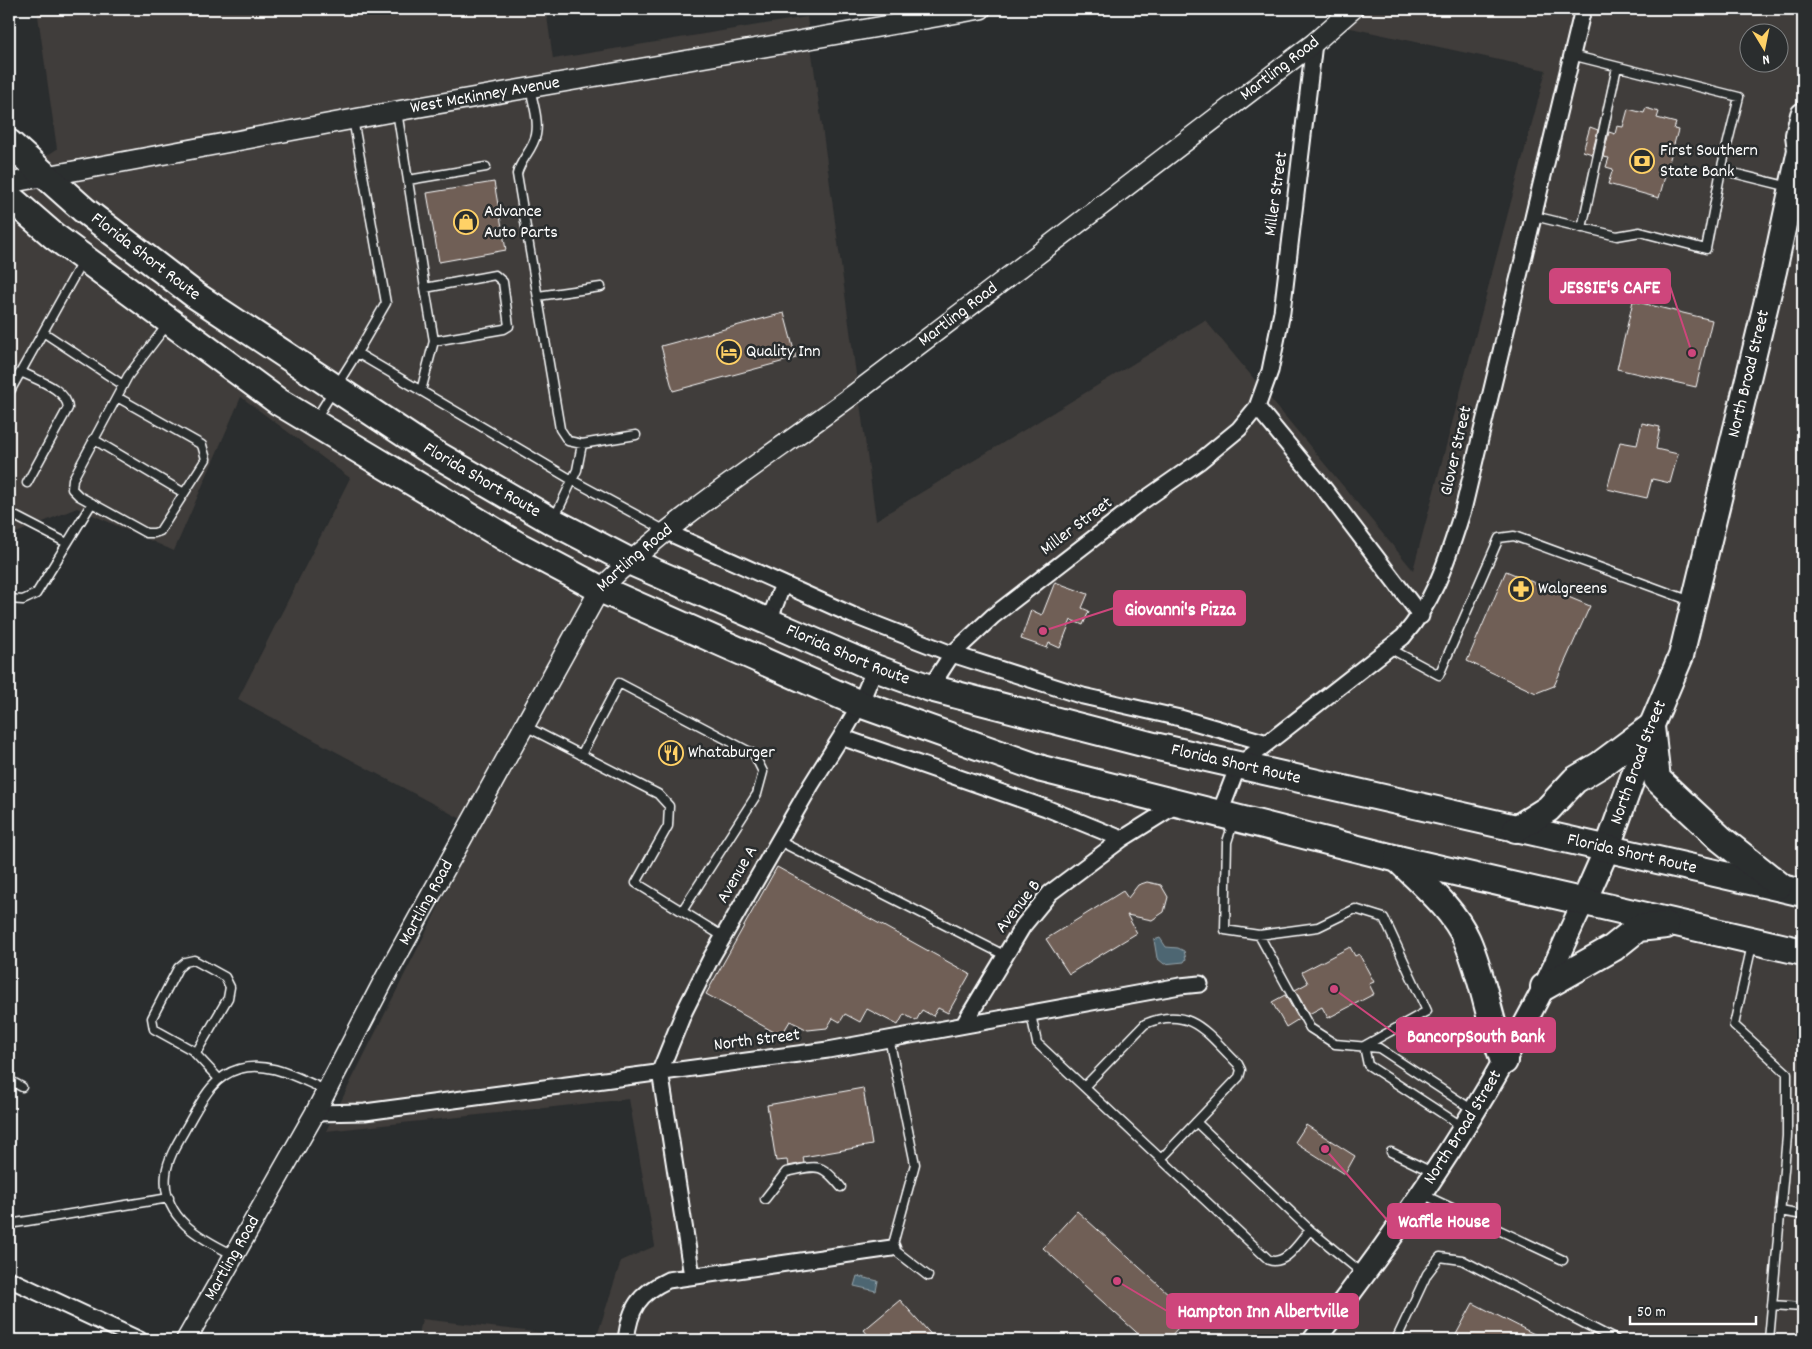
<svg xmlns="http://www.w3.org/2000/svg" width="1812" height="1349" font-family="Dekko,sans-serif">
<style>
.built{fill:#3f3c3a;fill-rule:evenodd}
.water{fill:#4d6672;stroke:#94a3aa}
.building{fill:#705f57;stroke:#fff}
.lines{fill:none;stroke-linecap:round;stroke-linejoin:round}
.service-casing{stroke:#fff;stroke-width:11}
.minor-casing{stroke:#fff;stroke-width:19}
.tertiary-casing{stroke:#fff;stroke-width:22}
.secondary-casing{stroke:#fff;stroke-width:25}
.primary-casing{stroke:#fff;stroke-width:28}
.trunk-casing{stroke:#fff;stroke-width:30}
.service{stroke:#2a2d2e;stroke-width:8}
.minor{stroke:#2a2d2e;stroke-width:15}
.tertiary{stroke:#2a2d2e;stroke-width:19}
.secondary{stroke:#2a2d2e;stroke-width:21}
.primary{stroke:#2a2d2e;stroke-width:24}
.trunk{stroke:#2a2d2e;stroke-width:26}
.labels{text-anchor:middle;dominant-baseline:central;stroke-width:5;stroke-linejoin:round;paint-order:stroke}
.street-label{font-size:18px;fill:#fff;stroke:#2a2d2e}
.poi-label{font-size:18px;fill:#fff;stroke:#2a2d2e;text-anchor:start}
.leader{fill:none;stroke:#ce467c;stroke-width:2}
.callout-dot{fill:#ce467c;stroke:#2a2d2e;stroke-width:2}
.callout{fill:#ce467c;stroke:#ce467c;stroke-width:2}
.callout-label{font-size:19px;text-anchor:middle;font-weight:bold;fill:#fff}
</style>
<rect width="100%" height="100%" fill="#2a2d2e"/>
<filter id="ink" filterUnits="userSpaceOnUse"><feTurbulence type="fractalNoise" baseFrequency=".02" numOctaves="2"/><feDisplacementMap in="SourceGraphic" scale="10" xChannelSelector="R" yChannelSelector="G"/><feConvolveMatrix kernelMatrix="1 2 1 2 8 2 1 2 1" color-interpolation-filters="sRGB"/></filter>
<g filter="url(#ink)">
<path class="built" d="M37,9h509l7,50 254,-42 69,503 329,-200 208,250 133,-500 -200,-43 -1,-18h458v1331h-1385l4,-21 174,20 25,-78 34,-15 -26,-147 -303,32 152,-303 -240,-129 112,-221 -109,-81 -67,154 -97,-43 -68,28v-356l48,-31zM1750,32h30v30h-30z"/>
<path class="water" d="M1160,938l6,9 12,1 6,3 2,8 -2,3 -20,2 -7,-6 -3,-18z
M857,1276l21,5 -2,10 -22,-5z"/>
<path class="building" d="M1646,108l13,4 -2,6 19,5 -2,6 4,1 -19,68 -51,-14 5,-15 -7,-2 3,-9 -6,-1 6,-25 6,2 2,-8 6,1 5,-18 16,4z
M1590,127l8,3 -6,24 -9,-3z
M494,182l12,68 -67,12 -12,-69z
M1633,301l79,19 -16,67 -79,-18z
M784,313l12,45 -123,33 -12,-45z
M1642,423l18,4 -4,22 22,5 -8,29 -18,-4 -5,19 -40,-9 13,-47 17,3z
M1506,571l84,35 -36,80 -18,7 -69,-32z
M1055,582l33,12 -6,14 7,3 -6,14 -12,-5 -11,28 -11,-5 -2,5 -26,-9 10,-29 11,5z
M777,867l193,107 -22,39 -10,-5 -5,8 -11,-6 -6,11 -12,-7 -6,11 -31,-16 -7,13 -15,-8 -5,8 -7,-4 -6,10 -19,2 -18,-9 -9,15 -75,-42z
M1147,882l14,3 7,12 -4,15 -12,8 -25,-5 10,18 -68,41 -23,-35 77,-48 5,7 10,-13z
M1350,947l5,9 4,-2 15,28 -5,2 5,10 -46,24 -6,-11 -13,7 -14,-24 13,-7 -6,-11z
M1285,995l14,24 -13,8 -14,-25z
M863,1088l9,57 -69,12 1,6 -16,3 -1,-6 -11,1 -9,-56z
M1306,1125l49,31 -10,18 -50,-32z
M1077,1211l114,103 -24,26h-22l-102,-92z
M900,1300l36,40h-64l-8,-10z
M1473,1303l73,37h-93z"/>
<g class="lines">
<defs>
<path id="service" d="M530,88c3,15 9,32 6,47 -3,15 -16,25 -19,39l43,255 8,12 14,3 54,-9
M397,111l28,177
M353,119l33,184 -29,50
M1721,170l69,17
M408,180l78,-13
M1534,216l83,20 23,-4 66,17 15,-79 18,-73 -168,-42
M9,223l7,-13
M1582,228l35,-161
M538,296l63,-9
M43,332l80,53
M21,372c16,8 46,17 47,36l-41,75
M421,391l13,-50 70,-12 5,-3 -6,-44 -8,-7 -70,13 9,53
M9,393l73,-131
M117,397l85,48 4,14 -46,72 -6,2h-8l-67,-37 -7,-7 1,-10 55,-103 39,-51
M315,420l42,-67 215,127 94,51
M93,439l91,54
M9,513l58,30
M554,519l23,-49 5,-26
M9,599l14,1 13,-6 56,-91
M1389,648l50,27 60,-137 15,-2 177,65
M525,726l133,68 11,12 -1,20 -32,57 88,54
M581,755l38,-72 135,71 9,18 -6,22 -75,117
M1234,820l-7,22 -2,88 34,5 59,-8 37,-18 29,9 43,93 -63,35
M779,841l227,115
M1259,935l51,93 25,16 44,4 94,62
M1752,945l-18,80 53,48v63l-18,204
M1031,1014l6,29 232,217c17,6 30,-18 41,-30
M889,1038l26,126 -23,84 36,28
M1364,1046l4,19 95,62
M196,1053l32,-55 2,-11 -5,-10 -31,-17 -9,2 -7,6 -26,50 2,11 38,21 27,29
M9,1080l13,7
M1084,1087l61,-63c46,-20 63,11 93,40l3,6 -2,7 -78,82
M1196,1122l114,108 52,43
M1391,1152l43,21
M1422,1194l141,66
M765,1199l21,-27c31,-6 34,-11 55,15
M1780,1211l23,4
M9,1224l160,-26
M234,1255c-33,-16 -73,-37 -68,-81 2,-19 16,-38 25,-55 12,-21 23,-43 48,-50 30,-9 60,10 87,21
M1772,1305l31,2
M1396,1340l31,-66 13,-17 22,3 154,80"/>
<path id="minor" d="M1257,407l65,79 99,130
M667,532l185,83 100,39 131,42 97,22 87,25
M769,621l14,-37
M930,688l22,-34 41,-38 141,-109 66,-46 39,-32 18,-22 13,-36 12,-59 32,-269
M841,737l205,71 76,31
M1219,815l19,-49 165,-129c34,-40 44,-78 60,-127l120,-501
M964,1024l59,-98 27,-33 72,-54 56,-35
M315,1113l50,-1 463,-62 352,-64 20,-2
M692,1276l-32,-205 24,-59 27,-54 100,-173 30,-48 19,-33 15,-36
M9,1279l131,61
M626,1340c4,-32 12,-46 42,-60l224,-32"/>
<g id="tertiary">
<path id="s1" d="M9,183l388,-72 584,-102"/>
<path id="s2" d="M186,1340l129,-227 70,-135 215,-389c77,-74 168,-131 254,-195 154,-116 306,-234 460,-351l39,-34"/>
</g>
<g id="secondary">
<path id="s3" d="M1314,1340c86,-109 166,-228 230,-353 14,-28 26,-58 40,-86"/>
</g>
<g id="primary">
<path id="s4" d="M1584,901l23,-52 44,-122 30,-71 93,-385 26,-121 -2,-15 5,-20"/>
</g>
<g id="trunk">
<path id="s5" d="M9,143l75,67 111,85 234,155 121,70 79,41 246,107 55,20 224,58 649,147"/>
<path d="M9,197l45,39 225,166 240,144 81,43 260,115 182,65 356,90 405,93"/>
<path d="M1651,727l6,52 64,60 58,46"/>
<path d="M1516,829l32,-20 27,-29 25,-15 51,-38"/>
<path d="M1398,859c24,24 55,49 69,81 17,39 22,81 37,121"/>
<path d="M1544,987l69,-39 25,-20 28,-3"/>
</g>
</defs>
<use href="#service" class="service-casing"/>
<use href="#minor" class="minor-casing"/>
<use href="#tertiary" class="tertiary-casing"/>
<use href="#secondary" class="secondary-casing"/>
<use href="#primary" class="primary-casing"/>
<use href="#trunk" class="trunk-casing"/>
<use href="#service" class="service"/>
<use href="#minor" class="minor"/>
<use href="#tertiary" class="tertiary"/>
<use href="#secondary" class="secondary"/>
<use href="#primary" class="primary"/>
<use href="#trunk" class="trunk"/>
</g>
</g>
<defs>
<symbol id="bank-ring" viewBox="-11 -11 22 22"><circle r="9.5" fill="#2a2d2e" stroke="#ffd166" stroke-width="1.5"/><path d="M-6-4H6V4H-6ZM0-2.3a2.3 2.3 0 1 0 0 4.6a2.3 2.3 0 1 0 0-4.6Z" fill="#ffd166"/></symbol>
<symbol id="shop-ring" viewBox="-11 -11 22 22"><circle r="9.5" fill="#2a2d2e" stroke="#ffd166" stroke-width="1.5"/><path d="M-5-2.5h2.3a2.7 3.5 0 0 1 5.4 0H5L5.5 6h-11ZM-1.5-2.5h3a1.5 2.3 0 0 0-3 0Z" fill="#ffd166"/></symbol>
<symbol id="hotel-ring" viewBox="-11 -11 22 22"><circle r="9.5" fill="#2a2d2e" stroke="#ffd166" stroke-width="1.5"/><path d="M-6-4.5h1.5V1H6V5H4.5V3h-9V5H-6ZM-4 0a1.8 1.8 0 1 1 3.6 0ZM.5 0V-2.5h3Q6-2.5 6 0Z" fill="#ffd166"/></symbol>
<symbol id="pharmacy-ring" viewBox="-11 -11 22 22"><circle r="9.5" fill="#2a2d2e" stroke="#ffd166" stroke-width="1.5"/><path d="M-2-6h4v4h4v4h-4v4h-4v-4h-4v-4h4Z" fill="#ffd166"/></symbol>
<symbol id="restaurant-ring" viewBox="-11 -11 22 22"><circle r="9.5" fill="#2a2d2e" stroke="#ffd166" stroke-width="1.5"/><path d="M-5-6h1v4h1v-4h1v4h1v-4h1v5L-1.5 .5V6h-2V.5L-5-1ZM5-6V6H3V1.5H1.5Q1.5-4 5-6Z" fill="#ffd166"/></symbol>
</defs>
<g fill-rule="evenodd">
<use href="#bank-ring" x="1628" y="147" width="28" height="28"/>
<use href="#shop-ring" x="452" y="208" width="28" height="28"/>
<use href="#hotel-ring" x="715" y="338" width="28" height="28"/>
<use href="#pharmacy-ring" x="1507" y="575" width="28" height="28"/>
<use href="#restaurant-ring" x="657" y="739" width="28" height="28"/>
</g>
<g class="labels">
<g class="street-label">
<text stroke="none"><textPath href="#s2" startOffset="1714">Martling Road</textPath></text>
<text stroke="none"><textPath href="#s1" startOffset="484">West McKinney Avenue</textPath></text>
<text transform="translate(1277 194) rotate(-82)">Miller Street</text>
<text stroke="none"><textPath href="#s5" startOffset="178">Florida Short Route</textPath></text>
<text stroke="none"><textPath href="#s2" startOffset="1309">Martling Road</textPath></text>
<text stroke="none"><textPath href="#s4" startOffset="554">North Broad Street</textPath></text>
<text transform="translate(1457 451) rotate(-77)">Glover Street</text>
<text stroke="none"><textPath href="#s5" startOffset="582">Florida Short Route</textPath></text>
<text transform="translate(1077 527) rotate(-37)">Miller Street</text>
<text stroke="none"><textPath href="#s2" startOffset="904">Martling Road</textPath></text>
<text stroke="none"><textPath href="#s5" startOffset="988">Florida Short Route</textPath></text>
<text stroke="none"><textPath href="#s4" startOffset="149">North Broad Street</textPath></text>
<text stroke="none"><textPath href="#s5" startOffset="1392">Florida Short Route</textPath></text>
<text stroke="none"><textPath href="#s5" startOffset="1798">Florida Short Route</textPath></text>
<text transform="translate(738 875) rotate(-60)">Avenue A</text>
<text stroke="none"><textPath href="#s2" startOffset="499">Martling Road</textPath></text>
<text transform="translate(1019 907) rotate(-52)">Avenue B</text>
<text transform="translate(757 1041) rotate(-7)">North Street</text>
<text stroke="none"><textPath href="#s3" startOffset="260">North Broad Street</textPath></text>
<text stroke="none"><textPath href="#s2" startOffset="94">Martling Road</textPath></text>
</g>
<g class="poi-label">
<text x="1660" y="151">First Southern<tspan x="1660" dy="21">State Bank</tspan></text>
<text x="484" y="212">Advance<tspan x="484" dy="21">Auto Parts</tspan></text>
<text x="746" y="352">Quality Inn</text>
<text x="1538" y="589">Walgreens</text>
<text x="688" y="753">Whataburger</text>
</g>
</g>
<path class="leader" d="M1692 353L1670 286M1043 631L1114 608M1334 989L1397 1035M1325 1149L1388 1221M1117 1281L1167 1311"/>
<g class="callout-dot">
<circle cx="1692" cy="353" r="5"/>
<circle cx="1043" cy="631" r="5"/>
<circle cx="1334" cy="989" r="5"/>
<circle cx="1325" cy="1149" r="5"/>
<circle cx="1117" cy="1281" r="5"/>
</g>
<g class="callout">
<rect x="1550" y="269" width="120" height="34" rx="5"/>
<rect x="1114" y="591" width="131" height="34" rx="5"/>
<rect x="1397" y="1018" width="158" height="34" rx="5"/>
<rect x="1388" y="1204" width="112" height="34" rx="5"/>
<rect x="1167" y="1294" width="191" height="34" rx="5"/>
</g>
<g class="callout-label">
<text x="1610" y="293">JESSIE'S CAFE</text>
<text x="1180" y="615">Giovanni's Pizza</text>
<text x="1476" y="1042">BancorpSouth Bank</text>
<text x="1444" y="1227">Waffle House</text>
<text x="1263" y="1317">Hampton Inn Albertville</text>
</g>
<rect width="1812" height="1349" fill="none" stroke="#2a2d2e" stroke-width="30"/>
<rect x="15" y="15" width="1782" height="1319" fill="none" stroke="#fff" stroke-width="2" filter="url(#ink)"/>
<g transform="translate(1764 48) rotate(170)"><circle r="24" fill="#2a2d2e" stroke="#7f8182"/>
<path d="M0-4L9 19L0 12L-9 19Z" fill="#ffd166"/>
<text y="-8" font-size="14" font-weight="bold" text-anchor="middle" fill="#ffffff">N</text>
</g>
<path d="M1630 1316v8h126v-8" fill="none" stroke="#ffffff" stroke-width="2.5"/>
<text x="1637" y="1316" font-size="15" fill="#ffffff" stroke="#2a2d2e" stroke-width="4" paint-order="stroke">50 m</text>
</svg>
